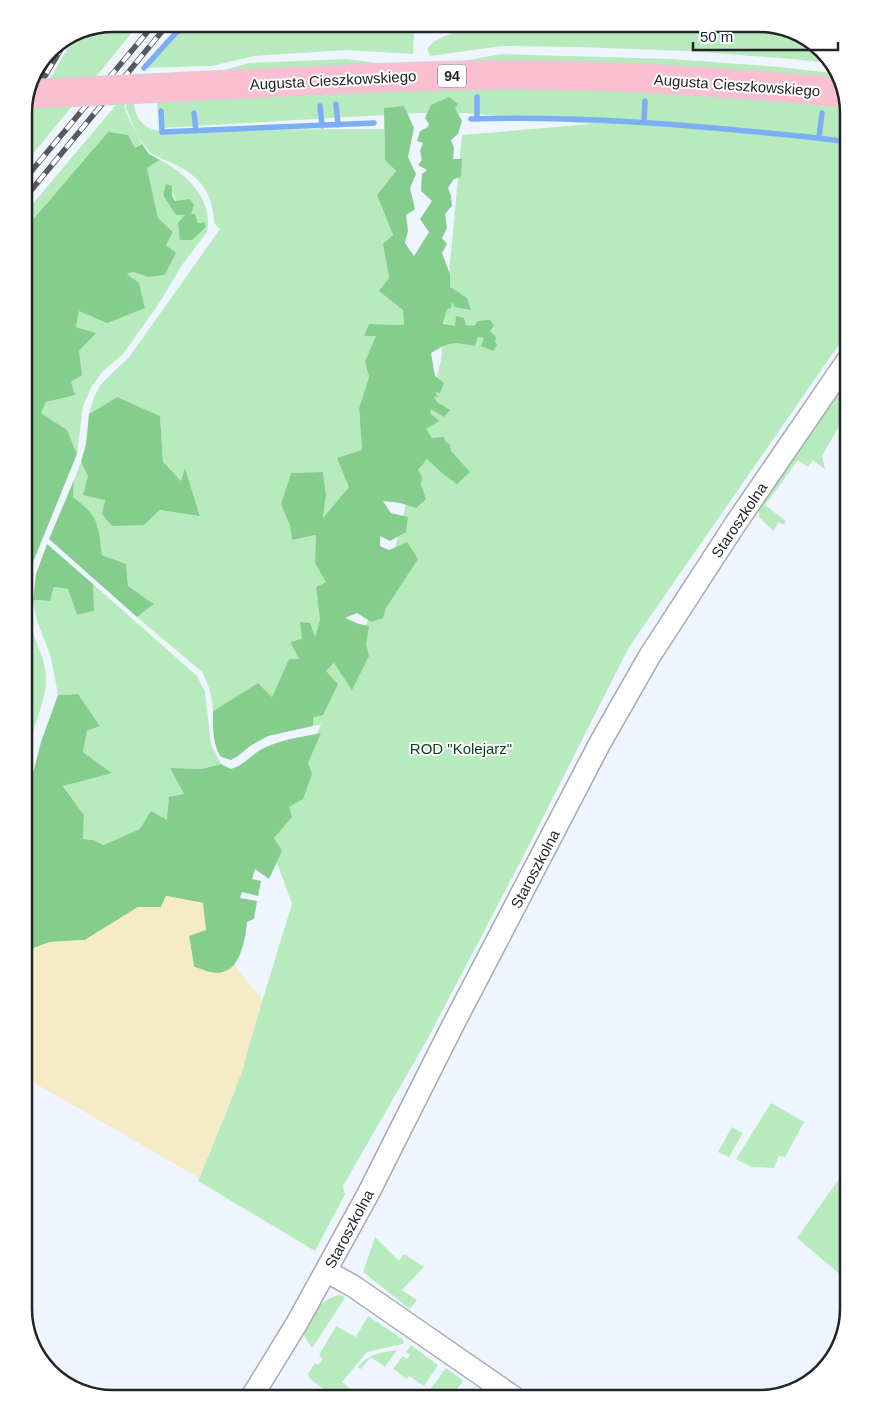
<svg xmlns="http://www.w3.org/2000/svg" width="873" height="1422" font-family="Arial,sans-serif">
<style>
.green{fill:#b7ebbd;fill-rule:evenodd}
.forest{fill:#84cd8d}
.sand{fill:#f5ebc6}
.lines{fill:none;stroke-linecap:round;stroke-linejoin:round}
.stream{stroke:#7caef4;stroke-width:5.5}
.street-casing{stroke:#a5aab3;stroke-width:24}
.primary-casing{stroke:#d3d3d4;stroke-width:30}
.street{stroke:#fff;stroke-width:21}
.primary{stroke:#fac0d1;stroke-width:28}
.rail-casing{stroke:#56595f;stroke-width:5.5}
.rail{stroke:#fff;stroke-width:4;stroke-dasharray:11;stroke-linecap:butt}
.primary-bridge-casing{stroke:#d3d3d4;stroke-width:30;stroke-linecap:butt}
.primary-bridge{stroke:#fac0d1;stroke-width:28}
.labels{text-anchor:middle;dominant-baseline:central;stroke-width:4;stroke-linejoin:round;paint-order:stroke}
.shield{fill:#fff;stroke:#646668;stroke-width:1}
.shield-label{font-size:14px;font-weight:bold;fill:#222428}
.street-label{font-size:15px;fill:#222428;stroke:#fff}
.park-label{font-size:15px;fill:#083f17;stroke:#fff}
.rim{fill:none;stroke:#222428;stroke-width:2.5}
</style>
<rect width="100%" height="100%" fill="#eff5ff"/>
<path class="green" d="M113,24h26l-115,141v-41l53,-92z
M181,24h212l-1,8 22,-1 -1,23 -68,-4 -91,6 -42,10 -69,2z
M477,24h289l44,15 21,24 -51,-5 -93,-7 -110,-4 -75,-1 -72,10 -3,-7c9,-13 34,-20 50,-20z
M501,54l171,5 108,8 60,7 2,8 -389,-19z
M347,59l43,6 -177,8 36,-10z
M500,86l199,6 149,14 1,7v217l-220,317 -103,204 -99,189 -84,146 2,8 -30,57 -117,-70 36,-88 58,-189 -23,-62 52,-118 -8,2 13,-55 9,-8 8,12 45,-98 53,-217 21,-225 130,-11 -126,-11h-47l-258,15 -4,-22 1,-6z
M121,99l3,4 2,10 16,31 -7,4 -27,-16 -84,98v-16z
M134,101c0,14 7,26 22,29l228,-1 1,31 11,11 -19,24 16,40 -10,9 6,34 14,32 1,15 -35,-1 -5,12h12l-11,25 4,16 -10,31 3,42 -13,37 -26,32 3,-24 -3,-23 -32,1 -10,31 9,22 2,14 24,-5 -1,28 12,19 -11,5 4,33 -5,18 -25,4 9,17h-10l-17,38 -14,-14 -45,28c-1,-15 -4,-26 -11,-39l-65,-55 17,-13 -26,-18 -2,-22 -24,-9 -4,-29 -25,-29 1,-17 7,-18 7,14 17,24 39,25 16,-15 40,5 -15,-46 -4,12 -18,-18 -3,-47 -43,-19 -28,17 5,-17 7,-13 29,-28 90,-127 -6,-6c0,-29 -15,-48 -40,-59 -8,-4 -18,-7 -24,-12 -12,-11 -18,-30 -24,-44l1,-6z
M160,160c26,13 54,40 47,72l-25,33 -22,37 -37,52 -20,17 -11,15 -9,20 -6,48 -10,-24 -26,-17 5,-11 35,-27 -2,-24 16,-18 -19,-6 3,-17 66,-2 -6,-25 -12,-9 6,-2 15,5 17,-2 11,-22 -10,-8 7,-13 -15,-14 -11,-50zM172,186c0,19 15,22 25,37l7,-1 -24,18 5,-26 -22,-18z
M849,374v35l-27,47 3,13 -12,-9 -5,7 -10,-7 -33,45 21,16 -2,4 -5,-3 -6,9 -14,-14v-13z
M93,584l104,92 8,16 6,52 10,20 -19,5 -32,-1 14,26 -17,26 -27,9 -37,16 -9,-5 -11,-1 1,-24 -21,-30 48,-13 -28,-20 4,-21 13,-5 -22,-32 -20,1 -7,-38 -14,-36 -4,-21 17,1 4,-14 14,2 9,26 16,-4z
M25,588c0,12 0,22 4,34 6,19 18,39 17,59 0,19 -16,57 -22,77v-169z
M771,1103l33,19 -19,35 -6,-1 -5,12 -23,-1 -15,-8z
M732,1127l11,6 -14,24 -11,-5z
M849,1165v117l-52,-44z
M375,1237l24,24 5,-7 20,13 -22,23 15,10 -7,9 -47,-37z
M339,1295l6,1 -1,3 -31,48h-2l-9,-15c9,-15 18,-33 37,-37z
M368,1316l33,22 3,3 -1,3 -36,8 -25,30 12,10 4,-4 14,10h-36l-26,-19 -2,-5 7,-11 3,2 5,-6 -4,-4 17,-29 20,11z
M411,1345l27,20 -14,21 -15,-10 -2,3 -14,-10 10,-13 4,3 3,-4 -4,-3z
M397,1350l-12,17 -14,-10 -10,12 -3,-2c12,-14 21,-14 39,-17z
M446,1368l17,13 -13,17h-9l-11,-8z"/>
<path class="forest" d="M393,24h84v5l-85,3z
M449,97l9,7 -3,4 7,13 -4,13 -7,6 3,8 -1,11h9l-1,18 -7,2 -6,9 3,8 1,10 -7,8 2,14 -5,10 5,6 -5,9 8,21v13l17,11 4,12 -16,-3 -3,-5 -1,6 -4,1 -4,15 12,2 1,-10 8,2 2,7 8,1 4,-5 12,-1 4,5 -4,6 6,6 -1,5 2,3 -4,6 -12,-5 3,-8 -6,-1 -3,9c-23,-4 -24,-5 -44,7l4,23 9,7 -4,10 -5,-1 3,5h-4l3,5 13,8 -6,7 -13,-8 -1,4 9,8 -13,8 6,9 12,-1 1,4 5,4 1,6 19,21 -13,12 -13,-9 -17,-16 -9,11 4,7 -1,8 5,14 -10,9 -16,-5 -17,-2 8,12 17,4 -2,15 -16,9 -10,-5v10l9,4 18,-8 11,17 -32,49 -3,10 -12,4 -14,-9 -12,5 14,6 10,2 -3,18 3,12 -17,34 -18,-27 -8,8 12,13 -15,31 -9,2 -1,9 -45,10 -18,10 -12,10 -7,4 -10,-3c-9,-14 -8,-30 -8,-46l45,-28 14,14 17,-38h10l-9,-17 12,-3 -2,-17 10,1 5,14 5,-17 -4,-33 10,-5 -11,-19 1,-28 -24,5 -2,-14 -9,-22 10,-31 32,-1 3,23 -3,23 26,-31 -12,-29 25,-8 -3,-42 10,-31 -4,-16 11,-25h-12l5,-12 35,1 -1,-15 -24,-19 10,-13 -6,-34 10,-9 -16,-40 19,-24 -11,-11 -1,-52 20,-2 10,22 -6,29 8,17 -6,14 5,21 -9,6 2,16 -3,12 9,13 15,-24 -9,-13 12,-18 -11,-10 1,-17 5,-4 -9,-5 4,-5 -2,-9 3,-8 -6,-2 3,-10 8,-4 1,-3 -4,-6 6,-13z
M108,132l20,3 7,13 7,-4 7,10 11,6 -13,8 11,50 15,14 -7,13 10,8 -11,22 -17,2 -15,-5 -6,2 12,9 6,25 -38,15 -28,-12 -3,16 20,6 -17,18 3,24 -11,7 4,13 -29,7 -5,11 26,17 10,24 -48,118 -5,17v-359z
M166,184l6,2v9l3,6 15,-2 4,6 -3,9h4l3,9 6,-1 2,5 -14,13h-12l-2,-17 7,-8h-9l-13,-20z
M117,397l43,19 3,46 18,19 4,-13 15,48 -40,-6 -16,15 -32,1 -10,-12 3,-14 -22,-5 5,-19 -7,-14 5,-18 3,-30z
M74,480l-1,17c27,21 25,27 29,58l24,9 2,22 26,18 -17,13 -88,-78z
M47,544l46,40 1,27 -17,4 -9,-26 -14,-2 -4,14 -17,-1 3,-26z
M78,694l22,32 -13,5 -4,21 29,21 -49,13 21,29 -1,24 11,1 9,5 37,-16 11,-18 16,9 2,-23 15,-3 -14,-26 32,1 19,-5 10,5c13,-4 18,-12 29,-19 18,-10 41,-13 61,-17l-13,30 4,11 -9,25 -14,8 3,10 -18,21 8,13 -13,28 -14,-10 -3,10 9,2 -3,15 -16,-4 -2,6 17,3 -3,18 -7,3c-1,16 -8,53 -30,52 -7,-1 -16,-5 -23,-7l-5,-31 14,-33 -37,-7 -5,11h-23l-53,33 -35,2 -19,7 -7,-3v-138l17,-66 17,-47z"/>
<path class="sand" d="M166,896l37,7 3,27 -17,6 5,31c17,5 25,11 41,-2l27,35 -20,72 -43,106 -175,-101v-131l7,3 19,-7 35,-2 53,-33h23z"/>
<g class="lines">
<path class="stream" d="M144,68l29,-32 14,-12
M477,97v22
M336,104l2,21
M320,106l2,20
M161,111l1,21 212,-9
M194,113l2,18
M471,119c85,-3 169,2 254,10 41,4 83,7 124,13
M644,121l1,-20
M819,138l3,-25"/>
<defs>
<path id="street" d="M326,1271l27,15 162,112
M251,1398l46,-75 71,-129 84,-167 148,-284 49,-86 87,-134 113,-165"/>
<path id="primary" d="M157,88c112,-5 224,-12 336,-13 117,-1 235,7 352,18"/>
</defs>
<use href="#street" class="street-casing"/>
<use href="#primary" class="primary-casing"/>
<use href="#street" class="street"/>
<use href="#primary" class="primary"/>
<defs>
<path id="rail" d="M24,111l43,-72
M24,180l130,-156
M24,199l144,-175"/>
</defs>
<use href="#rail" class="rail-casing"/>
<use href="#rail" class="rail"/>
<defs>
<path id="primary-bridge" d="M30,94l127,-6"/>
</defs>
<use href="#primary-bridge" class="primary-bridge-casing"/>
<use href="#primary-bridge" class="primary-bridge"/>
</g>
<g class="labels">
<rect class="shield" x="438" y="64.5" width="28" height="23" rx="4"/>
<g class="shield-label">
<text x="452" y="76">94</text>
</g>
<g class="street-label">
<text transform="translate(333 80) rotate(-3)">Augusta Cieszkowskiego</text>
<text transform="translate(737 85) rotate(4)">Augusta Cieszkowskiego</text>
<text transform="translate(739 520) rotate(-56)">Staroszkolna</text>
<text transform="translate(535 869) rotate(-62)">Staroszkolna</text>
<text transform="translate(349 1229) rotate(-62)">Staroszkolna</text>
</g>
<g class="park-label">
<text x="461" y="748">ROD "Kolejarz"</text>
</g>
</g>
<path d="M0 0H873V1422H0ZM113 32H759A81 81 0 0 1 840 113V1309A81 81 0 0 1 759 1390H113A81 81 0 0 1 32 1309V113A81 81 0 0 1 113 32Z" fill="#fff" fill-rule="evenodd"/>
<path class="rim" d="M113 32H759A81 81 0 0 1 840 113V1309A81 81 0 0 1 759 1390H113A81 81 0 0 1 32 1309V113A81 81 0 0 1 113 32Z"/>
<path d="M693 42v8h145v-8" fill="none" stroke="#222428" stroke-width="2.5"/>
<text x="700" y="42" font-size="15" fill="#222428" stroke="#ffffff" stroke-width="4" paint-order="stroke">50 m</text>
</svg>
